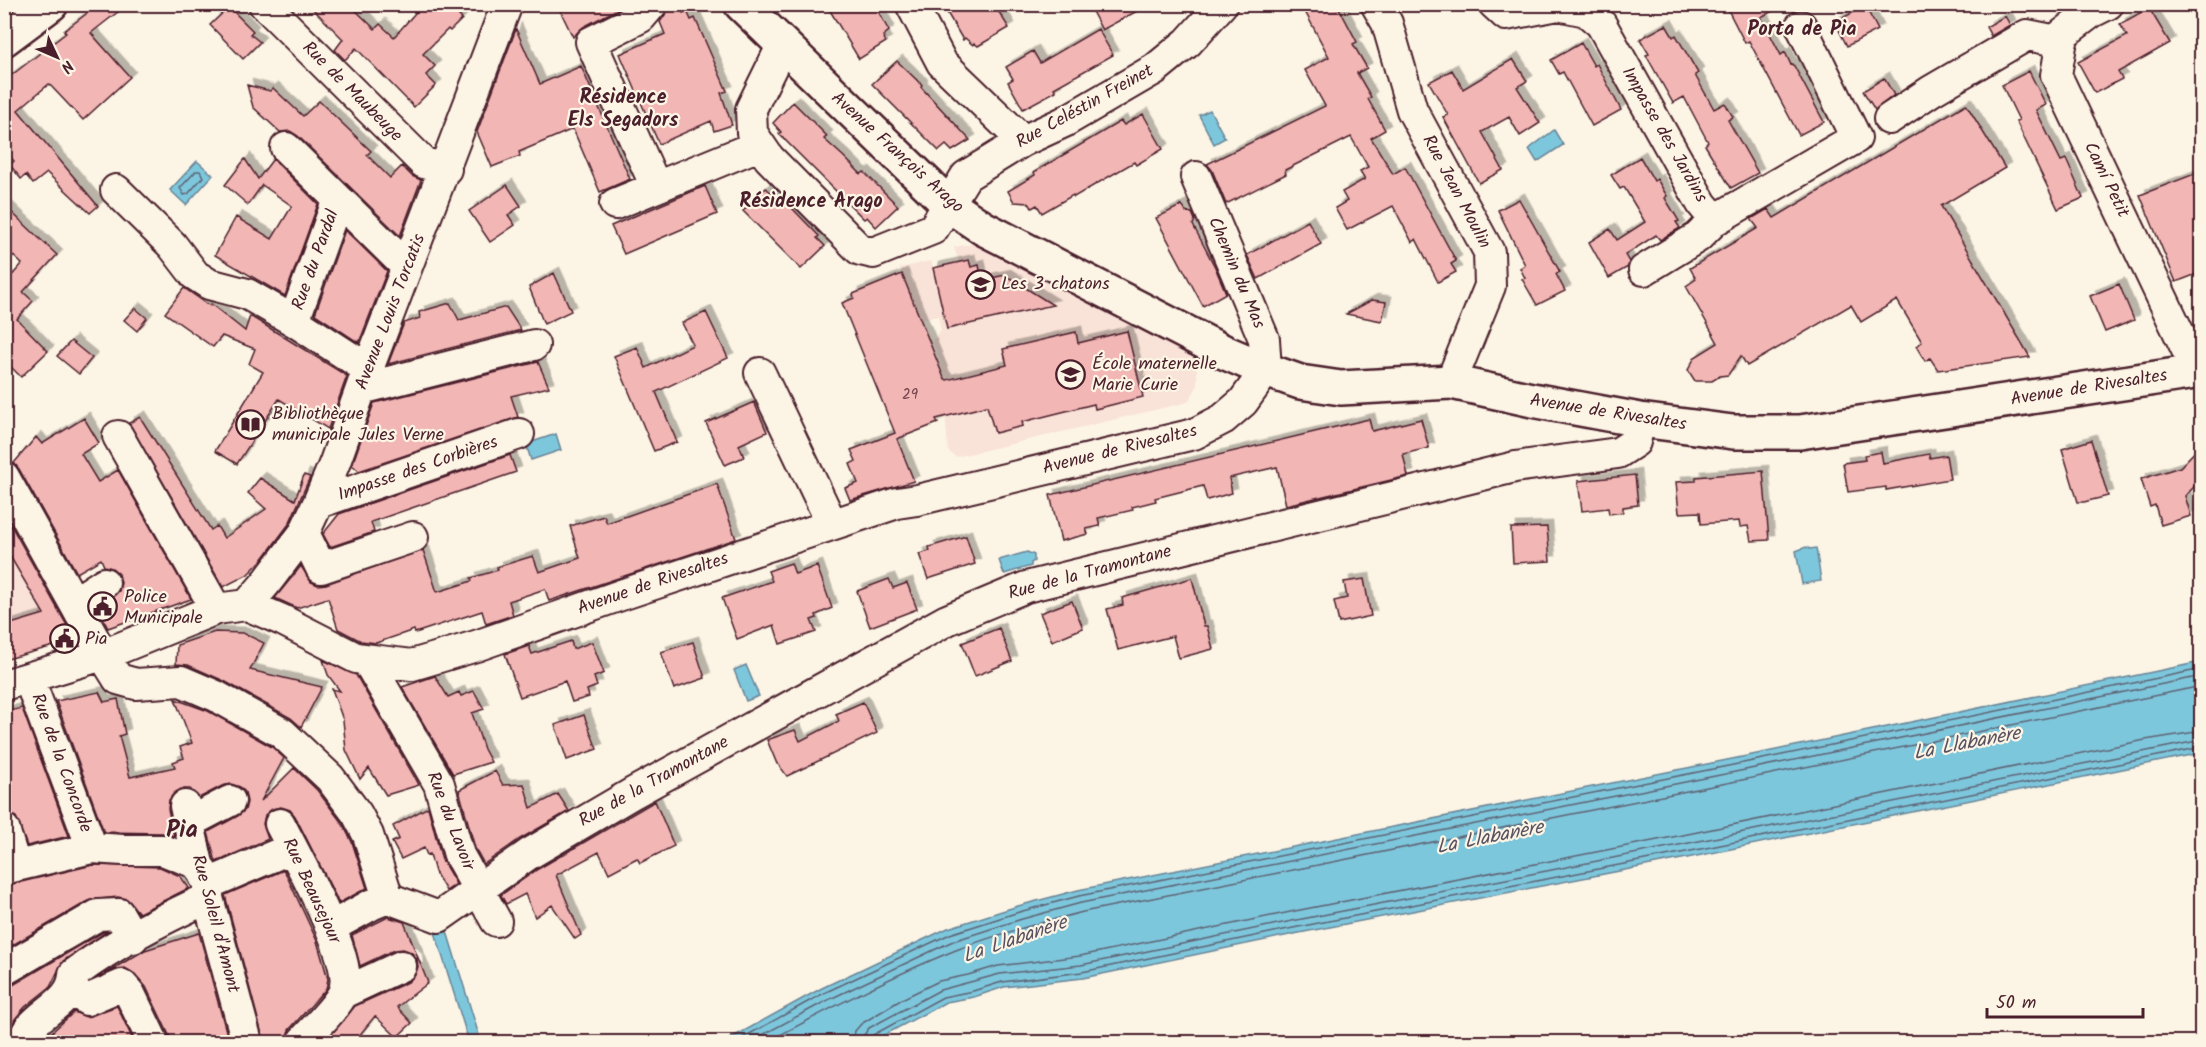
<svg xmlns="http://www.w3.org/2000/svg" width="2206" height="1047" font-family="Kalam,sans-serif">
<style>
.built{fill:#f9e2d7}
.water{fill:#7dc7dd;stroke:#698496;stroke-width:1.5}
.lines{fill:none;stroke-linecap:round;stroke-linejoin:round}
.shore{stroke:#5e6272;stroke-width:1.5}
.building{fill:#f2b6b5;stroke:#4a1f2b;stroke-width:1.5;filter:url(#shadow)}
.minor-casing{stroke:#4a1f2b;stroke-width:34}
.major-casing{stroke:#4a1f2b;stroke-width:38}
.minor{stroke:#fcf5e5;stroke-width:30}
.major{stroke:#fcf5e5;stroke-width:33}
.labels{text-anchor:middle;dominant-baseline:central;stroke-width:4.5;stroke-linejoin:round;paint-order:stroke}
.number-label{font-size:15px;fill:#74454e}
.street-label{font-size:18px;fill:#4a1f2b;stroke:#fcf5e5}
.poi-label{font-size:18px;fill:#4a1f2b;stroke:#fcf5e5;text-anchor:start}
.neighbourhood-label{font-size:20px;font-weight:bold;fill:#4a1f2b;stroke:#fcf5e5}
.water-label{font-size:20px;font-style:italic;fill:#595160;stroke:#fcf5e5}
.district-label{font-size:24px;font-weight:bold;fill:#4a1f2b;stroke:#fcf5e5}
</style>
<defs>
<filter id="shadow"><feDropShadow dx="5.5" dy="-5.5" stdDeviation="0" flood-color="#0004"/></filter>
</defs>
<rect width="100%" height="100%" fill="#fcf5e5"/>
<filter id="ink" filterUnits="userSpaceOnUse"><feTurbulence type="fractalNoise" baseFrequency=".0167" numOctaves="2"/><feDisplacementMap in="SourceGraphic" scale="12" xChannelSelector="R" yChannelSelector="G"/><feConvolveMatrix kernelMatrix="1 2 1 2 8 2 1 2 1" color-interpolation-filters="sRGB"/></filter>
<g filter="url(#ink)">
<path class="built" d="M973,244l208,104 7,4 9,18v16l-3,6 -6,10 -232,55 -8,-6 -3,-42 -10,-26 11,-5 -14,-37 9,-10 -3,-15 -20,4 -1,-9 -17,-43 31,-7 3,7 25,-6 -5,-15z
M4,546l41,69 -41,11z"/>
<path class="water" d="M1210,110l15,28 -11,6 -15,-29z
M1554,130l9,15 -26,17 -8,-13z
M197,161l16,14 -27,30 -16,-15z
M556,434l5,16 -30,10 -5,-16z
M1806,547l4,2 6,-1 5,33 -19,3 -6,-33z
M1027,552l7,3v6l-3,2v3l-27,8 -5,-14z
M2201,662v91l-514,105 -388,75 -216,45 -79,9 -30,10 -28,5 -75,40h-147l98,-54 126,-60 70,-22 60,-16 664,-133z
M746,665l13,31 -13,5 -12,-31z
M445,925l36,117h-12l-35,-113z"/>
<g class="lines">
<path class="shore" d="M196,171h4l3,6 -15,17 -4,1 -4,-7z
M735,1042l89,-49 126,-59 69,-22 60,-16 664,-133 459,-94
M749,1042l79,-42 125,-59 69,-22 59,-16 664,-133 457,-94
M767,1042c60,-32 126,-67 189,-92 41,-16 84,-27 127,-38l664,-133 455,-93
M853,1042l2,-11 6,-7 43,-26 35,-17 29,-6 30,-9 82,-10 215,-45 388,-76 462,-95 57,-9
M862,1042l2,-7 5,-7 71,-38 60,-16 81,-9 216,-45 387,-76 518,-104
M870,1042l3,-7 70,-38 30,-6 29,-9 80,-10 216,-45 388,-75 516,-105"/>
</g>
<path class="building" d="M99,4h29l-37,29 39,44 -47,43 -34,-36 -31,26 80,96 -8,7 -43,-40 -14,11 -7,-9 -5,4 -11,-14 4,-4 -10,-11v-69l62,-48 -2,-2z
M308,4h41l26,25 5,-5 14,13 29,-33h25l14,15 -12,12 -2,-2 -25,25 12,12 -9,9 10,10 -22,22 -58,-59 -11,12 -10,-10 8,-11z
M557,4h70l-44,23 -10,10z
M669,4h10l4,9 4,-2 4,9 4,-2 32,73 -6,2 11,32 -18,6 -3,-10 -52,23 -39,-90 45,-20 -5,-12 5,-7z
M826,4h48l15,27 -6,5 3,6 -27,17z
M942,4h52l15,24 -31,18 -4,-3 -1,2 -8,-7 -2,2z
M1088,4h62l-48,26z
M1301,4h32l3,5 3,-1 18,34 -4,2 14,24 -10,5 14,24 -3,2 17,31 -14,8 22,36 12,-7 51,94 -5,3 5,8 -18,10 -22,-43 -4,3 -19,-36 -46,24 -12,-22 12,-7 -5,-9 23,-13 -5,-8 8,-4 -17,-30 -66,33 1,4 -60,30 -14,-34 -5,-6 118,-58 -20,-36 24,-13z
M1725,4h61l-25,13 20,38 4,-3 6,13 2,-1 31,58 -25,13 -50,-94 -4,2z
M1865,6l13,24 -31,16 -12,-24z
M229,7l24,24 -3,3 10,8 -17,17 -33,-34z
M2149,8l21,35 -52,29 4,7 -27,14 -17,-31 49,-26 -7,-12z
M2005,16l5,9 -19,11 -5,-9z
M1666,25l7,12 3,-2 22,38 -3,2 19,34 11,-6 8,14 -5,3 30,53 -27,15 -26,-43 3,-3 -24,-45 -11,6 -27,-48 3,-1 -9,-15z
M516,29l24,55 41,-18 49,113 -30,13 -27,-63 -54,23 1,4 -28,11 -15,-35z
M1098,29l15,26 -59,33 2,3 -33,18 -15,-27 5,-3 -7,-12 27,-16 7,12z
M1581,43l13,23 3,-2 24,46 -29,16 -29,-54 -4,2 -8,-14z
M1513,59l14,22 -10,6 23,36 -20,13 -11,-19 -27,15 21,38 -24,13 -36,-66 5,-2 -19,-33 23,-12 11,19z
M897,61l25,24 -1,2 49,53 -18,11 -6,-6 -7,6 -67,-67z
M2029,71l17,34 -10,5 25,51 5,-2 17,39 -25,11 -42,-88 3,-1 -17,-35z
M1884,78l10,17 -19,15 -12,-19z
M247,85l23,6 3,-3 30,28 16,-15 52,50 -4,4 23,23 12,-12 10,10 9,4 -21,56 -102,-100 -8,-5 -10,1 -27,-25z
M793,102l34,34 -3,3 19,17 18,18 3,-2 34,34 -22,21 -9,-10 -3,2 -85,-85 2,-2 -8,-9z
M1966,104l39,64 -64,38 89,151 -92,13 -8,-12 -5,3 -9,-15 6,-4 -25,-42 -36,22 -10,-17 -104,61 -6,-10 -13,19 -8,1 -8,5h-17l-7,-11 7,-13 23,-14 -32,-57 10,-7 -6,-11 68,-40 -7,-9 17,-10 6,9z
M1143,114l20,35 -27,16 -2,-3 -60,35 -1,-2 -31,18 -5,-8 -5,3 -3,-5 -15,-1 -6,-11 27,-16 -1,-3 87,-51 3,4z
M1640,157l14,24 3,-2 10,17 -2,2 14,23 -3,1 4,6 -20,12 -4,-5 -31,20 4,7 -1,5 -19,11 -20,-36 21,-13 7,11 28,-18 -21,-35 -4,2 -9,-14z
M245,159l13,20 15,-20 45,45 -33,92 -70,-41 21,-38 36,22 20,-33 -30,-21 -14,20 -23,-20z
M2202,171v101l-26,10 -36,-87z
M507,185l14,21 -13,9 7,10 -25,17 -21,-31z
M705,186l12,28 -93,40 -13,-28z
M766,188l8,7 2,-2 15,14 28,29 -2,2 8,8 -24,23 -58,-58z
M1519,199l41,73 -4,2 9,17 -28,14 -15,-26 3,-1 -5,-10 5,-3 -27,-55z
M4,205l53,50 -34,37 10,9 -16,18 31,32 -27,26 -17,-17v-85l5,4 13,-15 -18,-17z
M1182,205l4,7 6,1 3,7 -2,5 22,42 11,26 -23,13 -47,-88z
M1308,221l13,23 -63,35 -11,-24z
M345,230l42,41 -28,72 -44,-29z
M969,260l2,7 8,-2 3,15 23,-5 48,30 -106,24 -14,-61z
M554,273l17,38 -27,13 -15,-37z
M902,274l42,104 3,2 60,-15 -4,-16 73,-17 2,11 49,-12 16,66 -48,12 -1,-5 -72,18 1,4 -28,7 -8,-27 -51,13 2,4 -41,16 17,42 -64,19 -5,-12 13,-5 -8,-19 6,-3 -5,-11 44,-17 -53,-130 12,-5 -1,-4z
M2119,284l15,36 -29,12 -15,-36z
M184,288l26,18 1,-2 34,27 5,-15 97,60 -19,53 -49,-30 -42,65 -22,-13 48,-79 -14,-8 6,-15 -33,-13 -9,11 -48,-34z
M1372,300l14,2 -4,19 -36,-7z
M450,303l9,17 47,-13 15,23 -133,34 16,-41 16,-5 -1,-6z
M135,308l12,10 -10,13 -13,-11z
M706,312l22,46 -72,34 21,50 -23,9 -40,-95 23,-9 9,21 47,-23 -11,-22z
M71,341l21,17 -13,16 -22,-18z
M538,362l11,25 -38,9 7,21 -159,54 -7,-6 22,-62z
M754,402l13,30 -28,13 5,12 -19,8 -19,-42z
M140,417l71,113 6,-4 7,12 42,-29 -18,-16 12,-15 35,22 9,-25 6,2 -21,47 -27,36 -15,15 -24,12 -94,-164z
M84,418l15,25 -18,11 17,28 20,-12 73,129 -83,29 -11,-20 22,-17 2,-8 -2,-9 -7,-6 -8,-2 -3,-7 -24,14 -58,-104 -5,-6 22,-26 6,7z
M1369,419l3,12 49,-12 8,29 -26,6 5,22 -122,29 -9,-38 -48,11 3,15 -25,7 -4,-14 -48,12 1,3 -24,6 1,3 -35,8 2,8 -14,3 2,5 -27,7 -11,-46z
M2091,440l17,56 -24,6h-6l-16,-53z
M2202,444v35l-17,17 6,20 -30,9 -6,-20 -5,2 -9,-28 39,-12z
M1881,452l2,11 46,-9 1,4 16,-3 4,24 -64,11v-3l-38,5 -5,-29 22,-3 -1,-5z
M510,455l6,17 -145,50 3,10 -44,15 -7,-13 16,-20z
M1763,471l6,69 -18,1 -3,-15 -8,1 -1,-6 -38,3 -1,-12 -21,1 -3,-31 20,-1v-4z
M1635,475l3,30 -15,2v5l-14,2 -1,-6 -26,3 -4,-30z
M717,484l19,55 -187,62 -4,-12 -36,12 4,14 -27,9 -4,-13 -67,22 -1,-3 -38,13 -15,-2 -23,-12 -10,-31 -31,10 -22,-10 26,-32 10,16 7,3 8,-1 97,-34 14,42 35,-11 -1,-3 27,-8 -1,-3 36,-11 6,16 41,-14 -10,-32 34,-10 3,7z
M4,513l71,127 -71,20v-34l40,-12 -40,-68z
M1547,527l3,34 -37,2 -2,-35z
M966,536l9,28 -47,15 -9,-25 11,-3 -1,-4z
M791,563l4,11 22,-8 15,42 -16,7 1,3 -6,2 5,12 -36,12 -6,-19 -37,14 -15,-41 50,-17 -4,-10z
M1192,578l12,48h3l6,23 -34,9 -6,-22 -55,14 -11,-41 16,-4 -1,-7z
M889,579l4,9 14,-5 10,26 -47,18 -13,-36z
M1364,579l7,37 -32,7 -5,-22 13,-3 -3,-16z
M1072,601l11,27 -31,13 -12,-28z
M999,628l13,33 -37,15 -13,-33z
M215,632l28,1 21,10 -14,27 72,17 -21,40 -10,-9 -67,-37 -36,-16 -12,-1 1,-19z
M571,641l2,8 19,-7 12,31 -10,4 3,9 -10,4 2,7 -17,5 -7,-21 -45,16 -15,-43 24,-8 3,8z
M693,642l12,36 -31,11 -13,-37z
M323,660l33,15 63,110 -33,10 -17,-27 -9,11 -14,-29 -3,-30 -11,-31 8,2 -12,-16z
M435,676l13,21 11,-5 2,4 13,-5 10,18 -12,4 12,36 7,13 -38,12 -51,-87z
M99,692l5,10 14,-3 7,35 -6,2 11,41 45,-10 -2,-5 11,-4 -4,-11 12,-4 -17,-44 33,12 64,36 12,11 -23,43 33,-33 23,22 25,33 10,19 15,46 -28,15 -44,-87 -5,-6 -9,-3 -9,2 -7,6 -2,9 5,15 -52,23 -8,-30 30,-16 7,-6 2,-8 -2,-10 -5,-5 -9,-3 -9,2 -23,12 -9,-9h-9l-7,4 -5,7 -1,9 6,27 -11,-3 -59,-1 -48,-131z
M863,702l14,31 -90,43 -9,-12h-1l-10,-24 28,-10 5,11 39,-20 -3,-7z
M22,708l47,128 -42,10 -11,-29 -12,-5v-100z
M584,715l13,34 -30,11 -12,-35z
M495,771l8,14 21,-1 7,24 27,-14 11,17 -49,28 -36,25 -9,-16 -16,-58z
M655,801l19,45 -34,17 -3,-5 -28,15 -10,-21 -43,23 25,60 -6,4 -23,-34 -17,12 -10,-23 -19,10 -5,-9 37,-26z
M428,807l14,53 14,24 -10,7 -11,-19 -5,-18 -3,1 -3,-7 -23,11 -9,-17 7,-3 -6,-13z
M93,865l67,2 20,9 9,12 -50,25 -12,-14 -9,-2 -28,3 -86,50v-64z
M284,870l33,71 11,38 -2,10 -37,41 -4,12h-21l-39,-147z
M388,917l16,5 24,61 -31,24 15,16 -15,14 -22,-21 -21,26h-29l30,-36 53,-24 7,-7 3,-8 -1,-8 -6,-7 -8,-3 -9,1 -34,16 -8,-31z
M103,932h3l-43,29 -13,26 -25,20 -10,12 -11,23v-55l9,-2z
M199,933l30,109h-59l-1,-7 -23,-48 -11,-13 -10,-6 -10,1 -11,5 41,-24z
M117,1006l17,36 -92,-1 32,-29 12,5z"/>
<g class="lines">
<defs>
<path id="minor" d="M264,4l160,159 22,6
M652,4l-11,13 -50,25 65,145
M911,4l31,59 81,78
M1376,4l11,19 25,87 77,142 1,34 -39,96
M1494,4l12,11 52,-10 28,6 15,13 101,180 13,16 141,-82 -55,-112
M2108,4l-16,8 -29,22 -7,41 141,296
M782,46l-31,63 1,24 17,25 91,92 13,3 60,-24 33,-53 57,-35 41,-19 91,-53 33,-27 34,-38
M1889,119l42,-28 96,-56 35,7
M286,148l121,119
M116,190l56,55 23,30 14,9 38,10 47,27 74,48
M615,204l144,-59
M1644,270l54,-33 17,-17
M294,321l44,-122
M760,373l72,151
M361,389l173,-44
M118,436l98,173
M4,477l99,178 15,24 18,5 45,-3 35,15 66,37 48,45 27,36 11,21 20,63
M318,503l201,-69
M304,533l17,35 92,-31
M75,602l29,-19
M247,605l19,-22 38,-50 14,-30 17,-41 33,-93 139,-365
M367,660l72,124 20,71 37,66
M29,679l63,169
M4,685l99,-30 113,-46 31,-4 35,15 74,38 56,7 64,-19 145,-51 276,-92 20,-3 277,-66 29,-15 20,-17 23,-32 -2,-31 -68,-162
M185,806l13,58 10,20v14l39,144
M190,822l40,-21
M280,824c16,32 77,139 63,169 -5,12 -31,38 -41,49
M4,829l11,36
M4,869l88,-21 31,2h40l35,14
M208,884l84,-36
M331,927l40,-22 17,-7 51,19 90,-63 104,-61 314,-173 79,-33 489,-120 103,-14 17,-11 5,-22
M4,970l94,-55 21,-1 14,24
M70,989l17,11 35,-15 8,9 23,48
M343,993l58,-27
M22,1042c2,-4 4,-9 7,-13 14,-19 44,-28 45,-55 41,-31 87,-54 134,-76"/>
<path id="major" d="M741,4l208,201 34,23 241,124 42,18 34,12 41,6 110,-6 81,18 108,20 93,12h67l402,-61
M4,39l47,-35"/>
</defs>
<use href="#minor" class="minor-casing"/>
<use href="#major" class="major-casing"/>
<use href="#minor" class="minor"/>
<use href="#major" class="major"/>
</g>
</g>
<defs>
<symbol id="school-ring" viewBox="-11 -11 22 22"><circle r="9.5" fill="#fcf5e5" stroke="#4a1f2b" stroke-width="1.5"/><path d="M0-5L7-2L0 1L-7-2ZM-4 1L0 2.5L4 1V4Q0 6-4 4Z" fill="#4a1f2b"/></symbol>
<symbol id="library-ring" viewBox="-11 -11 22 22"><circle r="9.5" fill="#fcf5e5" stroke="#4a1f2b" stroke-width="1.5"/><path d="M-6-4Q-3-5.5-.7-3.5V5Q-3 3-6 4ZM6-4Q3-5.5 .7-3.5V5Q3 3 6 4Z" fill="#4a1f2b"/></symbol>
<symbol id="civic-ring" viewBox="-11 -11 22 22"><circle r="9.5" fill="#fcf5e5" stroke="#4a1f2b" stroke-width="1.5"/><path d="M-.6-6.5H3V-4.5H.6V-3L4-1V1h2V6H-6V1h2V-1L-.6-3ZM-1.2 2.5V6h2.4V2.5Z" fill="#4a1f2b"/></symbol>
</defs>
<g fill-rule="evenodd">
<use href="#school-ring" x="964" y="268" width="33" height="33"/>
<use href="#school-ring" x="1054" y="358" width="33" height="33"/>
<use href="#library-ring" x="234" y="408" width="33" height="33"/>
<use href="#civic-ring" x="86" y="590" width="33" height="33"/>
<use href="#civic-ring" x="48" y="622" width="33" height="33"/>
</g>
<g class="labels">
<g class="number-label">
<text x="910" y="395">29</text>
</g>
<g class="street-label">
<text transform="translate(352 92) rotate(45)">Rue de Maubeuge</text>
<text transform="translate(1085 107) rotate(-29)">Rue Celéstin Freinet</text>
<text transform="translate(1664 135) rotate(60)">Impasse des Jardins</text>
<text transform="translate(897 153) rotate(42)">Avenue François Arago</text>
<text transform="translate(2106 180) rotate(64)">Camí Petit</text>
<text transform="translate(1456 192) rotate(62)">Rue Jean Moulin</text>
<text transform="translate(316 260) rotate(-70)">Rue du Pardal</text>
<text transform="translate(1236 273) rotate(67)">Chemin du Mas</text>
<text transform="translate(391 312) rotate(-69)">Avenue Louis Torcatis</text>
<text transform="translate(2089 388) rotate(-9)">Avenue de Rivesaltes</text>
<text transform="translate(1608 413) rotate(9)">Avenue de Rivesaltes</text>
<text transform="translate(1120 450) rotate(-14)">Avenue de Rivesaltes</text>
<text transform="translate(418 469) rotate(-19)">Impasse des Corbières</text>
<text transform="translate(1090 573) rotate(-15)">Rue de la Tramontane</text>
<text transform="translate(653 584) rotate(-19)">Avenue de Rivesaltes</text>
<text transform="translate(61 763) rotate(70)">Rue de la Concorde</text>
<text transform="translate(654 782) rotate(-29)">Rue de la Tramontane</text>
<text transform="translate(450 821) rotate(69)">Rue du Lavoir</text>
<text transform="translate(311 891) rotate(65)">Rue Beausejour</text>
<text transform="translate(215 924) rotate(75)">Rue Soleil d'Amont</text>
</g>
<g class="poi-label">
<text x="1001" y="284">Les 3 chatons</text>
<text x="1092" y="364">École maternelle<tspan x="1092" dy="21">Marie Curie</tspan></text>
<text x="272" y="414">Bibliothèque<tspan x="272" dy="21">municipale Jules Verne</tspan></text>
<text x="124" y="597">Police<tspan x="124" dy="21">Municipale</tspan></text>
<text x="85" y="639">Pia</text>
</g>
<g class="neighbourhood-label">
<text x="1802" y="30">Porta de Pia</text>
<text x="623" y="98">Résidence<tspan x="623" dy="23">Els Segadors</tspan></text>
<text x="811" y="202">Résidence Arago</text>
</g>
<g class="water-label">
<text transform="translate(1967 744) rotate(-11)">La Llabanère</text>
<text transform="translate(1490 838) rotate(-11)">La Llabanère</text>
<text transform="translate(1015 940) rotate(-19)">La Llabanère</text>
</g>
<g class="district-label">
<text x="182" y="830">Pia</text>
</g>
</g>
<rect width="2206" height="1047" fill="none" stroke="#fcf5e5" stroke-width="24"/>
<rect x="12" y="12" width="2182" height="1023" fill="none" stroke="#4a1f2b" stroke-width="2" filter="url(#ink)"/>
<g transform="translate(57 57) rotate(134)" stroke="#fcf5e5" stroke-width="4.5" paint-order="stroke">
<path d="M0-4.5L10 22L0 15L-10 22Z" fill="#4a1f2b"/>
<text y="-9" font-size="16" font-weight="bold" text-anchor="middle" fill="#4a1f2b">N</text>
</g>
<path d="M1987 1008v9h156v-9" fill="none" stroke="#4a1f2b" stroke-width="3"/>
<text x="1996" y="1008" font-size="18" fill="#4a1f2b" stroke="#fcf5e5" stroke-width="4.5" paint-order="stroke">50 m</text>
</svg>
